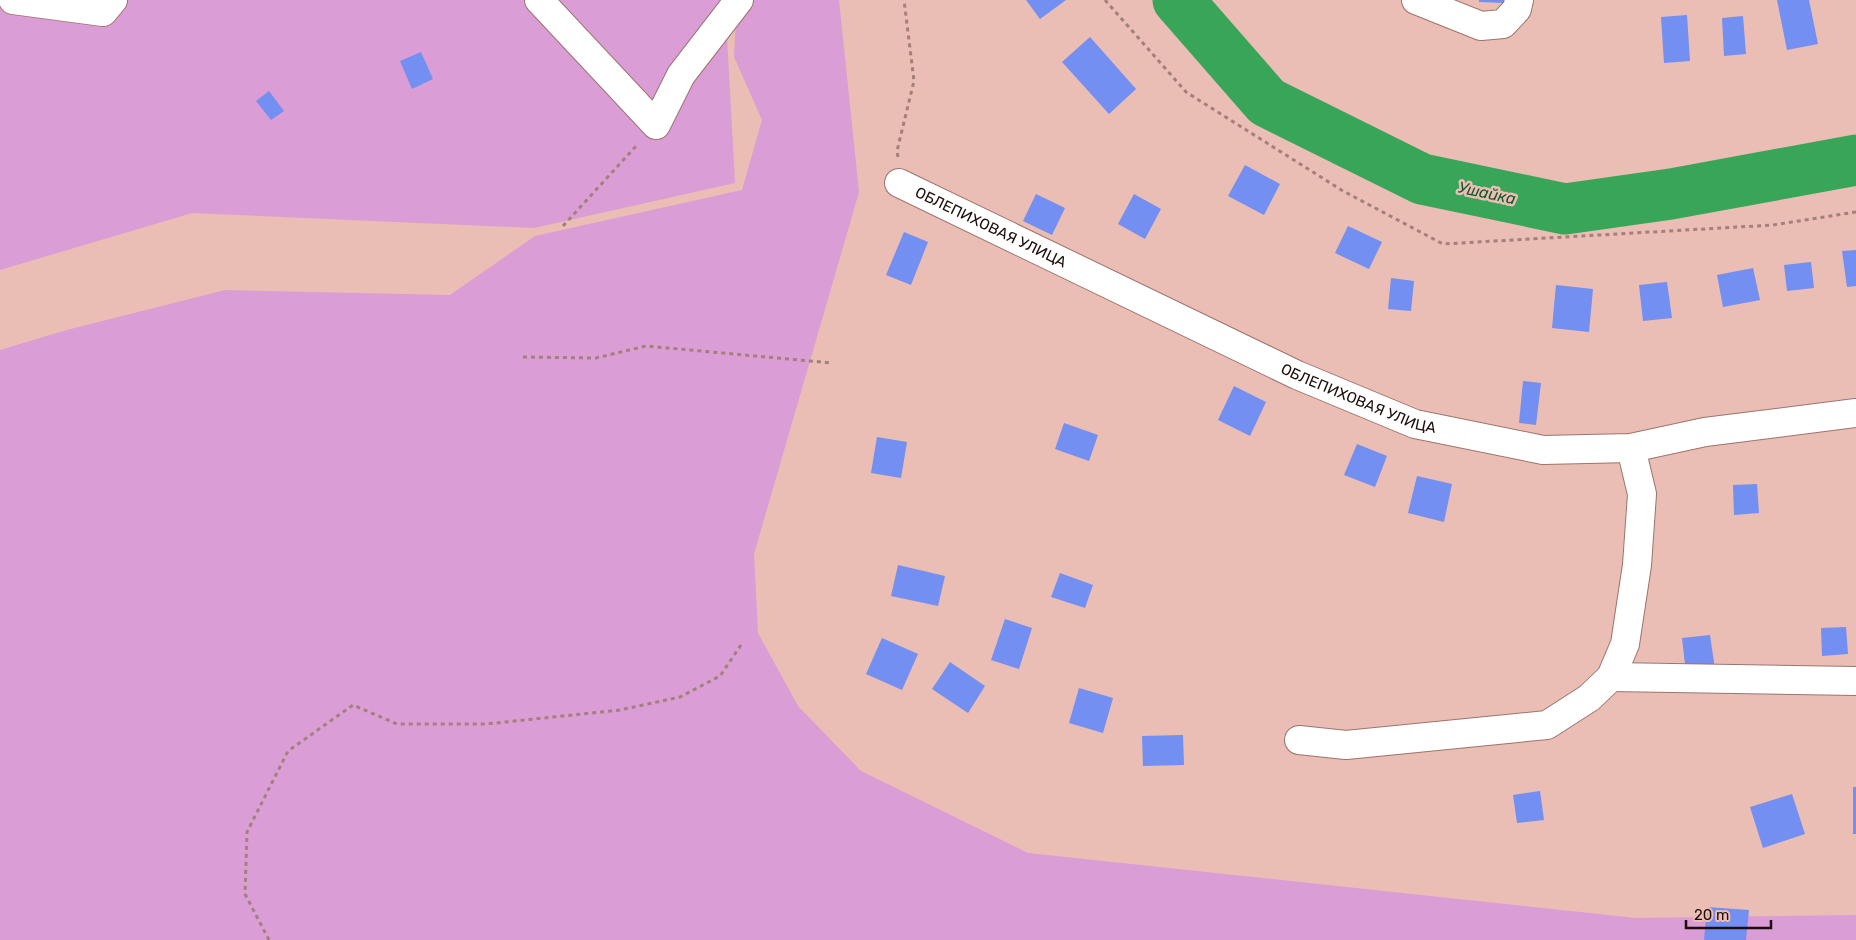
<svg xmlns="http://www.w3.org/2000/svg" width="1856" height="940" font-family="Rubik,sans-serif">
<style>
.green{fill:#db9dd5}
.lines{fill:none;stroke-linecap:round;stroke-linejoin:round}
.river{stroke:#39a558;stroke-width:51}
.building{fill:#728ff1}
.minor-casing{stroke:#9d746d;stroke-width:30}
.path{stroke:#a3807a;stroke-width:3;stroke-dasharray:4 4;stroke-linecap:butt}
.minor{stroke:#fff;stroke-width:28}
.labels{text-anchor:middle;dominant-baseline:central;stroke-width:5;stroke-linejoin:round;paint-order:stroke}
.street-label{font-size:15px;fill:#1d0e0c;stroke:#eabdb5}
.water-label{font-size:16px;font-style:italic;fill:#0c5a28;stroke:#eabdb5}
</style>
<rect width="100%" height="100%" fill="#eabdb5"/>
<path class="green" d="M0,0h725l10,183 -201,45 -342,-15 -192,57z
M737,0h102l20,192 -105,362 4,79 40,73 63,65 167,82 608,65 220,-3v25h-1856v-590l63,-19 162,-41 225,5 85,-59 207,-46 20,-70 -28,-63z"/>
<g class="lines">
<path class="river" d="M1178,0l89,102 155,77 143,30 106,-15 185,-34"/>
</g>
<path class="building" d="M1026,0h40l-26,19z
M1479,0h26v3l-26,-1z
M1777,0h32l9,44 -31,6z
M1687,15l3,46 -26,2 -3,-46z
M1743,16l3,38 -22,2 -2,-38z
M1090,37l46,52 -27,25 -47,-52z
M421,52l12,27 -21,10 -12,-28z
M269,91l15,20 -13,9 -15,-19z
M1245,165l35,19 -16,31 -36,-19z
M1036,194l29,14 -13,27 -29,-14z
M1134,194l27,15 -16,30 -27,-15z
M1348,226l34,16 -13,27 -34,-16z
M904,232l24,10 -17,43 -25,-10z
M1856,250v36l-9,1 -5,-36z
M1811,262l3,26 -27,3 -3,-26z
M1753,268l7,32 -37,7 -6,-32z
M1391,278l23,3 -3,30 -23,-2z
M1667,282l5,36 -29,3 -4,-36z
M1556,285l37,4 -4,43 -37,-4z
M1523,381l18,2 -5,42 -17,-2z
M1234,386l32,16 -16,34 -32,-16z
M1064,423l34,12 -9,26 -34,-12z
M877,437l30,5 -6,36 -30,-5z
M1357,444l30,12 -12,31 -31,-12z
M1417,476l35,8 -8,38 -36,-9z
M1757,484l2,29 -25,2 -1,-30z
M898,565l47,11 -7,30 -47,-10z
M1060,573l33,12 -8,23 -34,-11z
M1005,619l27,9 -13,41 -28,-9z
M1846,627l2,27 -26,2 -1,-28z
M1710,635l5,34 -29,4 -4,-35z
M882,638l36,16 -16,36 -36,-16z
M950,662l35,24 -17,27 -36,-24z
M1079,688l34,10 -10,35 -34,-10z
M1183,735l1,30 -41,1 -1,-30z
M1853,787h3v47h-3z
M1540,791l4,29 -27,3 -4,-28z
M1792,794l13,40 -42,14 -13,-41z
M1707,907l42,3 -3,30h-42z"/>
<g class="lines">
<defs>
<g id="minor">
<path d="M13,0l90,12 10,-12"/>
<path d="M539,0l117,125 25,-50 58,-75"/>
<path d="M1416,0l65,26 22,-2 14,-15 2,-9"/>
<path id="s1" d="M899,183l398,192 118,49 128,26 88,-2 74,-16 151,-19"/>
<path d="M1611,677l245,4"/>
<path d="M1299,740l47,5 201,-20 42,-27 22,-21 14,-33 12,-79 5,-71 -11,-46"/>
</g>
</defs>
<use href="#minor" class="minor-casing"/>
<path class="path" d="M1105,0l81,92 157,99 100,53 330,-19 83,-13
M898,157l-1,-6 17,-70 -10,-81
M563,226l74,-81
M523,357l73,1 50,-12 186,17
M269,940l-24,-46 2,-62 41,-81 65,-46 44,19h89l134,-14 60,-13 40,-21 23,-34"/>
<use href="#minor" class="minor"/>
</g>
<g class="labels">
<g class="street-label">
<text stroke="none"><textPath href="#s1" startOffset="102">ОБЛЕПИХОВАЯ УЛИЦА</textPath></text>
<text stroke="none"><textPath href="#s1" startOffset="508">ОБЛЕПИХОВАЯ УЛИЦА</textPath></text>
</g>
<g class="water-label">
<text transform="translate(1487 193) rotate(12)">Ушайка</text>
</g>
</g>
<path d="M1686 920v8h85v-8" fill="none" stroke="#1d0e0c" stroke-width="2.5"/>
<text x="1694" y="920" font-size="15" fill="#1d0e0c" stroke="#eabdb5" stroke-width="4" paint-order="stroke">20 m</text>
</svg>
